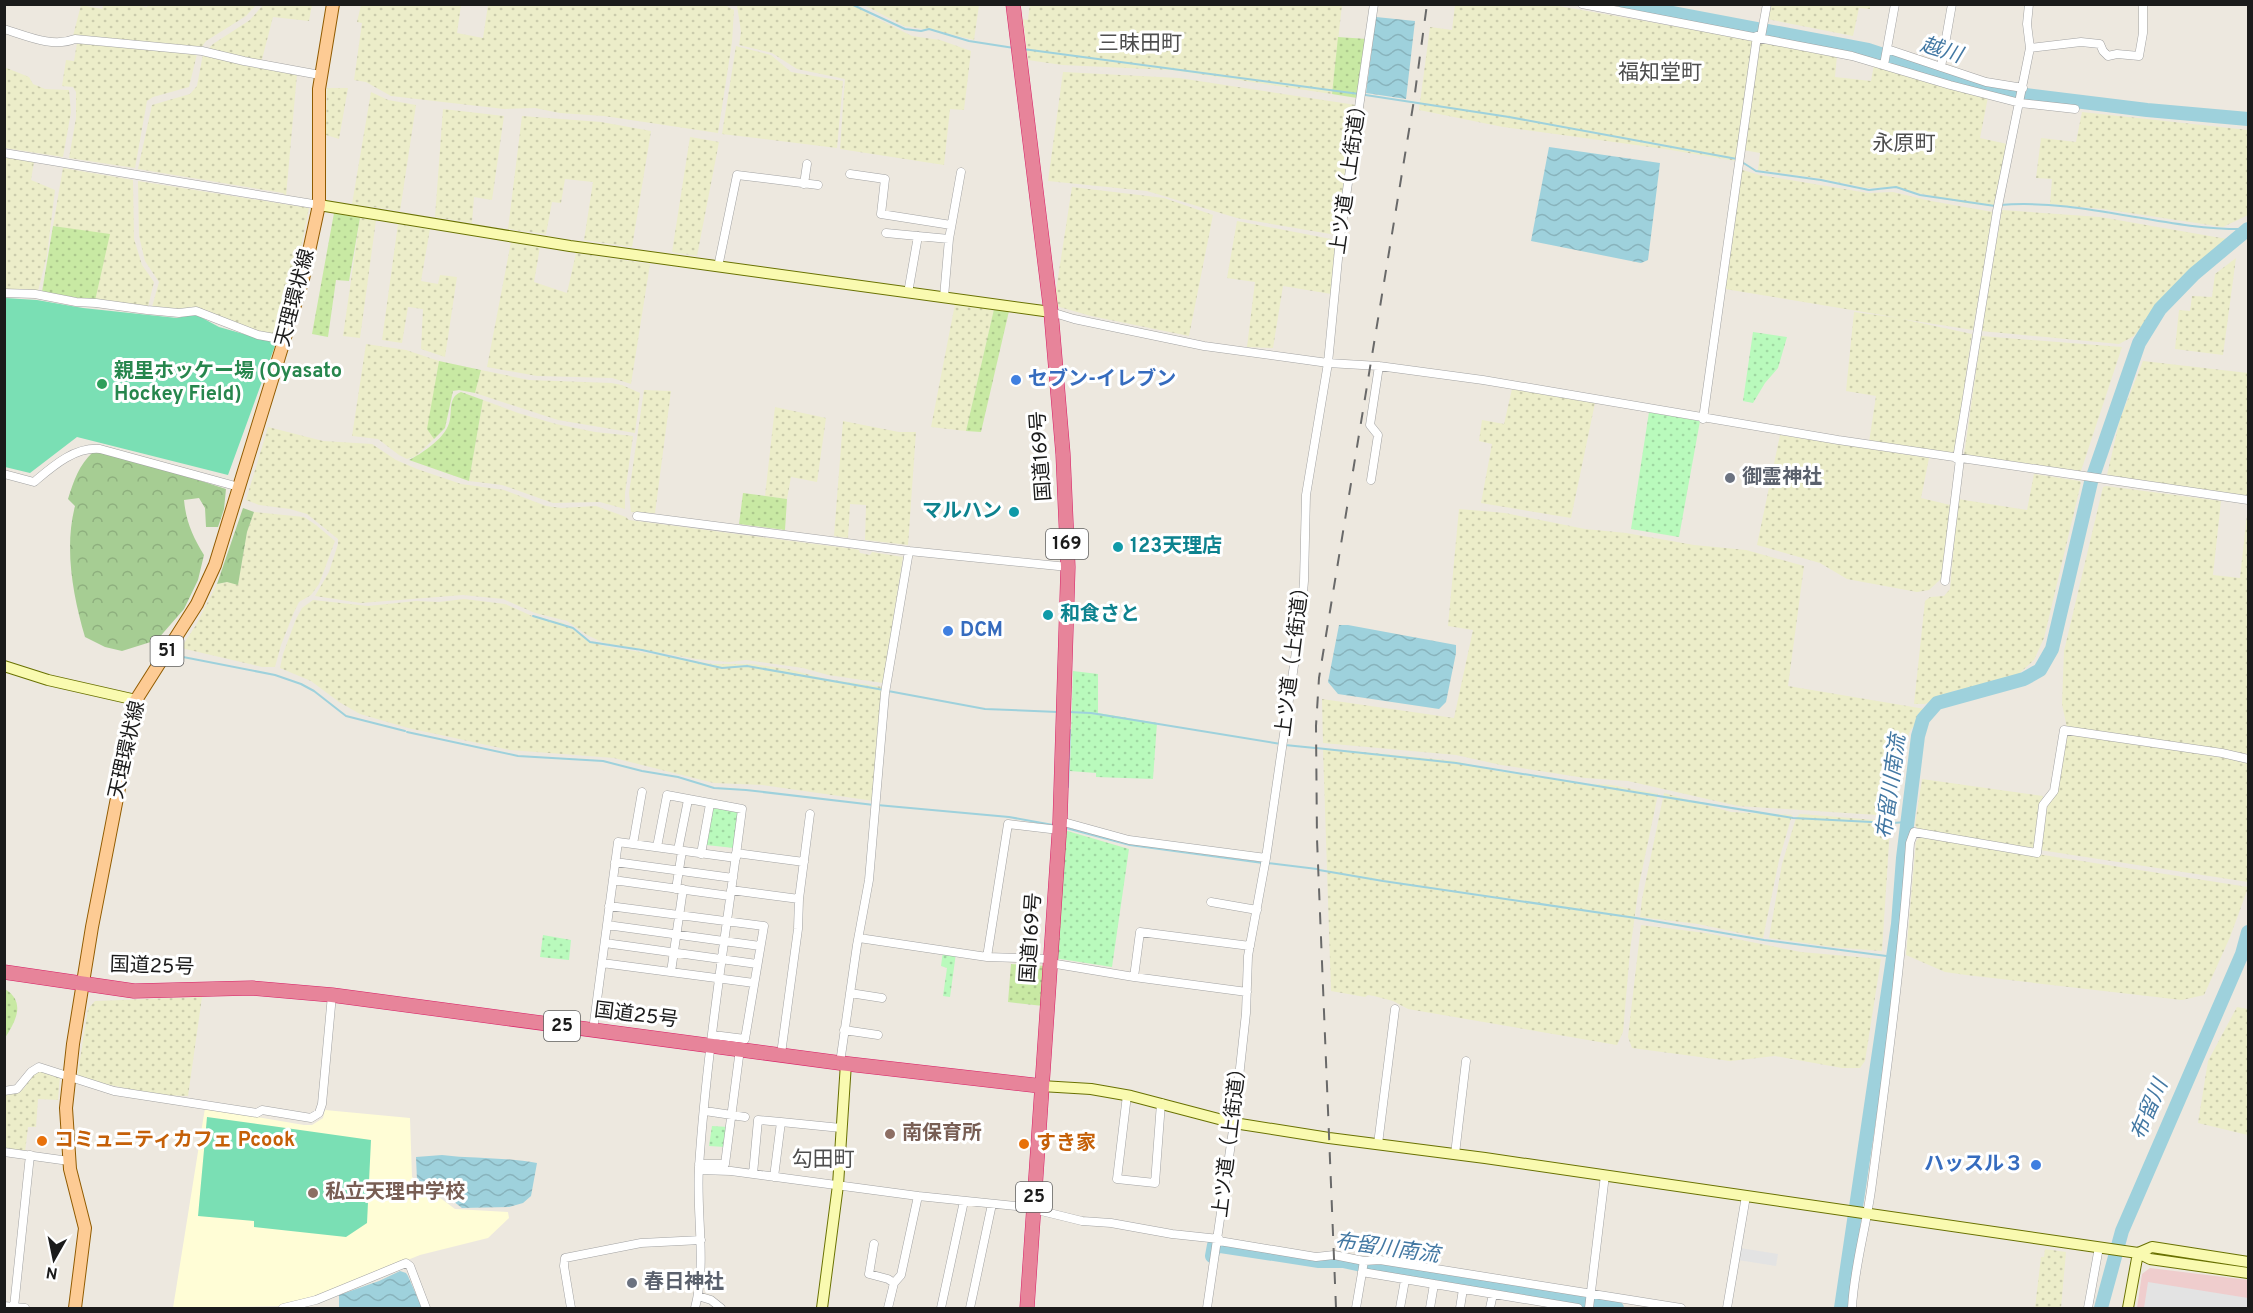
<svg xmlns="http://www.w3.org/2000/svg" width="2253" height="1313" font-family="Overpass,'Noto Sans JP',sans-serif">
<style>
.commercial{fill:#efcdcd}
.education{fill:#fffdd6}
.farmland{fill:url(#farmland-dots)}
.grass{fill:url(#grass-dots)}
.forest{fill:url(#forest-crowns)}
.park{fill:url(#park-dots)}
.pitch{fill:#7adfb4}
.parking{fill:#e3e3e3}
.water{fill:url(#water-waves)}
.lines{fill:none;stroke-linecap:round;stroke-linejoin:round}
.stream{stroke:#9ed1dc;stroke-width:2}
.river{stroke:#9ed1dc;stroke-width:14}
.street-casing{stroke:#a2a2a2;stroke-width:9}
.secondary-casing{stroke:#697102;stroke-width:12}
.primary-casing{stroke:#915b00;stroke-width:14}
.highway-casing{stroke:#d72066;stroke-width:15}
.street{stroke:#fff;stroke-width:8}
.secondary{stroke:#f9fab0;stroke-width:10}
.primary{stroke:#fdcb94;stroke-width:12}
.highway{stroke:#e7849a;stroke-width:14}
.rail{stroke:#696969;stroke-width:2;stroke-dasharray:12 12;stroke-linecap:butt}
.shop-dot{fill:#3f7fe0;stroke:#fff;stroke-width:2}
.leisure-dot{fill:#2e9e5b;stroke:#fff;stroke-width:2}
.worship-dot{fill:#6b7280;stroke:#fff;stroke-width:2}
.culture-dot{fill:#0f9aa8;stroke:#fff;stroke-width:2}
.education-dot{fill:#8d6e63;stroke:#fff;stroke-width:2}
.food-dot{fill:#e8710a;stroke:#fff;stroke-width:2}
.labels{text-anchor:middle;dominant-baseline:central;stroke-width:6;stroke-linejoin:round;paint-order:stroke}
.shield{fill:#fff;stroke:#5f5f5f;stroke-width:1.5}
.shield-label{font-size:18px;font-weight:bold;fill:#1b1b1b}
.street-label{font-size:20px;fill:#1b1b1b;stroke:#fff}
.leisure-label{font-size:20px;font-weight:bold;fill:#27864d;stroke:#fff;text-anchor:start}
.shop-label{font-size:20px;font-weight:bold;fill:#366cbe;stroke:#fff;text-anchor:start}
.worship-label{font-size:20px;font-weight:bold;fill:#5b616d;stroke:#fff;text-anchor:start}
.culture-label{font-size:20px;font-weight:bold;fill:#0d838f;stroke:#fff;text-anchor:start}
.education-label{font-size:20px;font-weight:bold;fill:#785e54;stroke:#fff;text-anchor:start}
.food-label{font-size:20px;font-weight:bold;fill:#c56008;stroke:#fff;text-anchor:start}
.neighbourhood-label{font-size:21px;fill:#4e4e4e;stroke:#fff}
.water-label{font-size:21px;font-style:italic;fill:#4378a3;stroke:#fff}
</style>
<defs>
<pattern id="farmland-dots" width="8" height="8" patternUnits="userSpaceOnUse" patternTransform="scale(1.5)"><rect width="8" height="8" fill="#ecedc9"/><path d="M2 2h.1M6 6h.1" fill="none" stroke="#cacbac" stroke-width="1.8" stroke-linecap="round"/></pattern>
<pattern id="grass-dots" width="8" height="8" patternUnits="userSpaceOnUse" patternTransform="scale(1.5)"><rect width="8" height="8" fill="#c8e9a3"/><path d="M2 2h.1M6 6h.1" fill="none" stroke="#abc78c" stroke-width="1.8" stroke-linecap="round"/></pattern>
<pattern id="forest-crowns" width="20" height="18" patternUnits="userSpaceOnUse" patternTransform="scale(1.5)"><rect width="20" height="18" fill="#a6cd93"/><path d="M2 6a3 3 0 1 1 6 0M12 15a3 3 0 1 1 6 0" fill="none" stroke="#8eaf7e"/></pattern>
<pattern id="park-dots" width="8" height="8" patternUnits="userSpaceOnUse" patternTransform="scale(1.5)"><rect width="8" height="8" fill="#b9fabc"/><path d="M2 2h.1M6 6h.1" fill="none" stroke="#9ed6a1" stroke-width="1.8" stroke-linecap="round"/></pattern>
<pattern id="water-waves" width="16" height="10" patternUnits="userSpaceOnUse" patternTransform="scale(1.5)"><rect width="16" height="10" fill="#9ed1dc"/><path d="M0 5q4-4 8 0t8 0" fill="none" stroke="#88b3bc"/></pattern>
</defs>
<rect width="100%" height="100%" fill="#ede8df"/>
<path class="commercial" d="M2150,1268l98,12v28h-111l5,-34z"/>
<path class="education" d="M205,1108l99,17h8l11,-7 2,-8 85,8 2,59 43,32 53,3 1,6 -21,20 -68,17 -87,35 -53,16 -107,2z"/>
<path class="farmland" d="M104,4l31,1 12,2 1,-3 108,1 -10,11 -40,25 -5,7 -101,-11 -27,-1 8,-31 21,4z
M1030,4l312,1 -10,89 -160,-24 -110,-5 -34,-5 -5,-41 5,1z
M263,5h49l-3,16 -36,-4 -12,46 -54,-13 6,-6 37,-24z
M718,5l9,1 7,4 -2,32 -14,91 -114,-17 -44,-3 -25,-5 -31,1 -113,-13 -25,-14 -12,-2 8,-57 -5,-1 4,-17h100l-4,28 26,5 5,-33z
M737,5h119l14,10 42,21 28,4 31,11 -7,59 -14,-1 -6,56 -104,-16 5,-70 -48,-10 -25,-16 -33,-8 2,-13z
M864,5h115l-5,35 -32,-8 -38,-6z
M1455,5h98l200,35 -17,121 -71,-12 -162,-22 -84,-17 11,-83 22,3z
M1769,5h101v4l-11,-1 -6,28 -86,-17z
M1759,42l78,13 -2,22 36,4 3,-16 114,32 -8,41 27,6 -12,62 -31,-3 -74,-16 -23,1 -50,-10 -59,-8 2,-17 -17,-3z
M77,43l120,11 -8,33 -36,10 -6,4 -12,67 -66,-10 7,-40v-26l-3,-5 -11,-1 4,-26 8,1z
M736,46l35,9 20,17 52,9 -6,67 -115,-14z
M203,54l49,13 45,7 -11,122 -3,-3 -145,-24 14,-64 38,-11 7,-8z
M4,67l25,10 4,7 12,5 24,1 2,22 -8,45 -58,-9z
M1063,72l116,6 177,27 -20,130 -99,-17 -90,-27 -99,-10z
M327,88h21l-9,51 -13,-4z
M371,92l17,8 28,5 -16,106 -48,-7z
M443,109l61,7 -12,84 -18,-3 -2,26 -37,-6z
M2082,112l166,18v85l-25,12 -120,-18 -53,-5 2,-25 -16,-1 5,-40 35,4z
M522,116l79,6 50,9 -19,116 -48,-7 9,-58 -28,-3 -4,24 -9,-1 -6,32 -38,-5z
M690,137l29,5 -22,114 -25,-4z
M4,157l30,5 -3,18 24,10 -8,65 -9,36h-33z
M63,168l70,12 1,59 8,26 12,17 -6,25 -53,-6 14,-66 -56,-9z
M1739,169l21,6 108,18 25,-1 38,9 62,11 -20,118 -71,-11 70,15 -17,117 -5,3 -81,-12 7,-46 -30,-5 8,-79 46,6 -175,-29z
M138,181l171,27 -14,69 -18,60 -28,-8 -45,-19h-34l-18,-3 7,-25 -14,-21 -6,-25z
M1072,187l92,11 49,17 -24,121 -98,-20 -35,-10 -1,-9z
M2002,210l98,7 127,22 -49,43 -44,54 -15,8 -138,-13z
M360,218l16,2 -16,118 -17,-2z
M1237,221l99,19 -5,54 -48,-8 -10,62 -26,-1 8,-65 -28,-4z
M398,224l32,5 -9,52 17,3 2,-9 17,2 -12,80 -24,-8 2,-40 -15,-2 -6,36 -20,-3z
M511,242l29,5 -6,35 33,11 9,-40 74,11 -19,120 -19,-6 -75,-2 -50,-9z
M2236,258l-13,97 -48,-6 4,-39 11,1 2,-15 20,1 3,-23z
M955,304l39,5 -28,122 -35,-4z
M1981,336l141,11 -41,124 -117,-16z
M366,344l40,6 33,11 -11,68 6,10 -18,17 -9,3 -8,-4 -21,-16 -26,-3z
M2143,361l105,12v123l-141,-21 13,-56z
M481,370l48,10 82,3 11,2 18,8 -5,40 -77,-13 -83,-27z
M1512,389l83,14 -24,115 -90,-15 11,-59 -13,-3 3,-21 22,4z
M644,390l27,1 -16,122 -24,-1 -2,-19z
M483,400l35,13 38,11 39,8 38,4 -8,57v16l-25,-7 -47,1 -51,-18 -33,-4z
M775,407l51,11 -9,64 -26,-5 -4,22 -22,-3z
M843,421l56,11h17l-8,113 -43,-5 1,-35 -16,-1 -2,34 -14,-2z
M268,427l55,14 49,3 24,16 21,9 44,15 43,6 42,16 16,2 34,-2 30,11 3,3 225,29 5,1 1,3 10,2 2,-3 31,5 -20,126 -55,-8 -25,-7 -57,-8 -17,2 -33,-3 -92,-16 -17,-8 -20,-14 -32,-8 -32,-14 -40,-4 -102,8 -46,-7 14,-24 9,-28v-5l-31,-25 -17,-5 -31,-4 -13,-5z
M1780,435l149,23 -8,40 29,7 -7,72 -14,13 -12,2 -70,-13 -27,-16 -63,-18z
M2034,474l46,7 1,2 -37,155 -10,22 -20,18 -9,3 -52,10 -28,13h-11l11,-103 5,-4 14,-1 6,-7 8,-90 69,11z
M2106,486l115,15 -8,74 27,3 8,-73v249l-181,-26 -5,-24 2,-53 39,-164z
M1459,509l46,4 80,16 41,4 68,12 52,5 58,16 -16,120 137,23 -16,24 -17,83 -154,-10 -110,-25 -43,-3 -84,-13 -45,-10 -133,-12 -1,-44 132,19 19,-88 -25,-4z
M254,512l50,5 12,8 19,16 -16,43 -8,11 -12,7 -5,10 -13,33 -6,22h-13l-81,-19 15,-23 21,-41 10,-2 11,2 9,-52z
M464,599l41,5 27,12 31,7 27,18 14,5 108,18h38l38,5 38,10 57,8 -9,114 -112,-16 -48,-2 -100,-25 -104,-8 -102,-22 -48,-14 -21,-12 -28,-21 -31,-13 3,-14 13,-35 6,-11 11,-8 55,6 48,-5 23,1z
M2067,733l181,27v122l-208,-32 5,-48 11,-9z
M1323,748l132,13 41,10 91,13 24,1 47,9 -19,91 -9,66 -7,81 -6,13 -209,-36 -15,-8 -19,-5 -6,-1 -3,2 -34,-6z
M1922,779l121,17 -9,52 -115,-17 -4,-6z
M1664,793l67,19 61,3 -13,45 -16,78 -65,-14 -58,-7 2,-18z
M1800,814l88,7 2,7 -8,123 -49,-4 -64,-9 13,-74 14,-46z
M1921,836l327,51v1l-18,49 -26,58 -22,5 -216,-25 -21,-3 -39,-17 10,-114z
M1641,925l65,8 95,19 80,7 -16,102 -5,7h-18l-67,-12 -45,5 -98,-13 -4,-11z
M202,997l-14,99 -30,-1 -81,-17 11,-69 7,-8z
M2237,1007l11,2v126l-50,-12 10,-62z
M42,1070l18,6 -2,24 -20,-1 -2,28h-8l-3,25 -20,-2 -1,-56 15,-2 5,-4 9,-14z
M2045,1249l21,3 -5,56h-26l6,-51h3z"/>
<path class="grass" d="M1338,37l29,2 -10,59 -25,-4z
M334,213l26,5 -11,63 -13,-1 -8,57 -16,-3z
M53,226l57,8 -15,67 -53,-9z
M994,309l15,2 -28,121 -15,-1z
M439,361l42,9 -6,23 -16,-3 -6,1 -8,37 -11,11 -7,-10z
M461,392l22,8 -14,81 -60,-21c12,-6 33,-20 39,-34 6,-12 -2,-28 13,-34z
M743,493l44,6 -2,31 -46,-6z
M1011,964l35,2 -3,40 -35,-4z
M5,989c21,13 11,32 0,49z"/>
<path class="forest" d="M93,452l12,1 53,14 68,22 -2,20 -6,18h-12l-1,-19 -6,-10 -15,2c2,22 9,37 20,55l-6,25 -14,29 -27,31 -35,11 -17,-4 -20,-10c-12,-41 -21,-89 -10,-131l-7,-7c6,-19 11,-34 25,-47z
M243,508l11,4 -7,20 -9,53 -11,-3 -10,2z"/>
<path class="park" d="M1753,332l34,5 -9,31 -13,15 -12,20 -10,-2z
M1649,412l51,9 -21,116 -48,-8z
M1073,671l25,3v39l59,10 -4,56 -57,-2v-4l-26,-2z
M712,808l26,4 -4,36 -28,-3z
M1064,830l65,19 -17,118 -58,-9z
M543,935l28,5 -2,20 -29,-3z
M943,951l13,2 -6,44 -7,-1 4,-28 -6,-2z
M712,1126l17,1 -4,20 -16,-1z"/>
<path class="pitch" d="M5,298l32,2 46,8 94,10 18,-4 24,13 57,16 -48,132 -151,-38 -47,36 -25,-6z
M207,1117l164,23 -4,83 -21,14 -92,-10v-6l-56,-5z"/>
<path class="parking" d="M1740,1248l38,6 -2,12 -38,-6z
M2148,1282l100,16v10h-104z"/>
<path class="water" d="M1376,17l39,4 -9,78 -40,-6z
M1549,147l111,16 -12,97 -7,3 -110,-22z
M1339,625h9l108,20v8l-10,49 -7,7 -101,-15 -10,-12z
M442,1155c32,4 64,2 95,8l-6,33 -8,7 -14,4 -47,1 -27,-21 -18,-7 -1,-23z
M400,1271l6,2 2,3 14,32h-83v-13l40,-14z"/>
<g class="lines">
<path class="stream" d="M851,4l54,25 16,2 8,-2 40,12 45,7
M1023,49l336,45 150,23 228,42
M1742,162l14,9 65,9 48,10 27,-3 24,8 75,11
M2000,205c83,-7 165,26 248,24
M533,616l40,12 17,14 52,8 80,18 25,-2 137,24
M178,656l97,19 26,9 13,7 32,25 59,15
M888,691l97,18 73,3
M1068,712l23,1 190,31
M407,732l111,24 85,5 39,10 36,6 36,11 32,2 128,15
M1285,745l30,3
M1316,748l140,15 337,55 98,5
M1068,787l2,-57
M877,805l132,12 44,8
M1892,823l16,-1
M1066,828l64,17 133,18
M1267,863l50,6
M1319,870l64,11 253,37 128,22 130,17"/>
<path class="river" d="M1625,4l243,46 72,24 78,20 129,16 101,9
M1212,1256l2,-11 105,16h24l52,11 222,36
M1841,1308l57,-384 5,-66 15,-122 5,-17 14,-16 87,-24 16,-9 12,-21 39,-167 48,-139 21,-34 34,-35 54,-45
M2101,1308l21,-77 120,-277 6,-22"/>
<defs>
<path id="street" d="M1582,4l270,52 98,29 70,18 55,6
M4,29c23,7 48,19 71,10l127,12 42,10 76,14
M1761,37l6,-33
M2030,48l51,-6 19,2 3,7 5,5 9,-2 22,2 4,-23v-29
M1887,49l99,33 37,6
M1884,65l11,-61
M1941,67l11,-63
M4,153l315,52
M850,174l35,5 -4,35 70,11
M804,184l3,-20
M886,233l63,6
M718,267l19,-92 81,10
M4,293l31,1 41,8 20,1 51,7 32,3 17,-2 62,24 28,5
M908,293l10,-57
M944,297l5,-58 12,-67
M1051,312l23,7 130,27 124,17 51,3 104,14 355,60 410,60
M1703,419l54,-383
M1957,459l40,-248 33,-163 -3,-24 2,-20
M4,474l30,8c19,-16 40,-35 66,-33l139,38
M1371,480l7,-45 -8,-10 9,-59
M637,516l272,35 159,16
M1945,581l15,-122
M1060,821l69,19 137,18
M633,844l9,-52
M657,847l10,-52 75,14c-15,119 -35,238 -43,358 -3,48 8,95 -4,141
M678,850l10,-50
M736,853l68,9
M701,854l9,-50
M615,862l118,16
M613,880l117,16
M676,889l6,-38
M731,890l68,9
M1211,902l46,8
M609,906l155,20 -19,113 -32,-4
M607,925l153,21
M859,938l128,19 63,2
M605,943l152,21
M987,957l21,-133 51,6
M602,963l152,20
M1050,963l84,14 113,15
M671,972l12,-83
M1134,977l6,-45 110,14
M850,993l32,5
M593,1030l25,-188 118,16
M844,1030l34,5
M781,1054l17,-125 1,-30 11,-85
M840,1063l17,-118 12,-65 16,-187 24,-142
M4,1091l13,-2 14,-17 8,-5 75,24 143,22 5,-3 49,8 8,-5 3,-9 10,-109
M1127,1095l-10,84 38,4 6,-80
M705,1111l40,6
M1378,1144l17,-135
M4,1152l65,9
M1455,1154l11,-93
M699,1164h26l15,-115
M699,1170l32,1 187,25 107,11 57,14 29,2 61,11 47,5
M753,1174l5,-54 23,2
M774,1177l7,-55 60,6
M1219,1241l97,16 18,-2 30,6 16,-1 301,48
M874,1244l-5,30 19,5 6,4
M1362,1272l216,36
M698,1296l13,4 10,8
M4,1306l10,1
M25,1308l-11,-1 16,-152
M283,1308l33,-8 90,-37 4,3 16,42
M571,1308l-7,-42 1,-8 76,-15 60,-3
M888,1308l6,-25 7,-8 17,-79
M941,1308l23,-107
M970,1308l22,-104
M1207,1308l27,-185 12,-110 2,-57 18,-98 35,-241 3,-36 2,-86 22,-132 12,-125 34,-234
M1356,1308l8,-47
M1400,1308l5,-28
M1430,1308l4,-24
M1460,1308l3,-19
M1490,1308l3,-14
M1589,1308l16,-133
M1727,1308l19,-112
M1852,1308c2,-42 15,-83 20,-125 15,-113 30,-226 38,-340l4,-11 123,21 6,-48 11,-14 10,-61 158,23 26,6
M2088,1308l11,-61"/>
<path id="secondary" d="M319,205l251,41 481,66
M4,666l44,14 88,20
M1041,1086l50,3 40,7 103,27 95,15 156,20 653,95 12,6 98,14
M2138,1253l14,-6 96,15
M822,1308l16,-123 8,-122
M2128,1308l10,-55"/>
<path id="primary" d="M75,1308l10,-80 -15,-59 -4,-61 7,-64 19,-117 44,-227 61,-96 18,-39 88,-286 16,-74v-116l14,-85"/>
<path id="highway" d="M1013,4l38,308 12,142 5,113 -8,254 -33,487
M4,972l130,19 118,-3 80,7 508,68 201,23"/>
</defs>
<use href="#street" class="street-casing"/>
<use href="#secondary" class="secondary-casing"/>
<use href="#primary" class="primary-casing"/>
<use href="#highway" class="highway-casing"/>
<use href="#street" class="street"/>
<use href="#secondary" class="secondary"/>
<use href="#primary" class="primary"/>
<use href="#highway" class="highway"/>
<path class="rail" d="M1336,1308l-19,-469 -1,-113 3,-48 95,-578 13,-96"/>
</g>
<g class="shop-dot">
<circle cx="1016" cy="380" r="6"/>
<circle cx="948" cy="631" r="6"/>
<circle cx="2036" cy="1165" r="6"/>
</g>
<circle class="leisure-dot" cx="102" cy="384" r="6"/>
<g class="worship-dot">
<circle cx="1730" cy="478" r="6"/>
<circle cx="632" cy="1283" r="6"/>
</g>
<g class="culture-dot">
<circle cx="1014" cy="512" r="6"/>
<circle cx="1118" cy="547" r="6"/>
<circle cx="1048" cy="615" r="6"/>
</g>
<g class="education-dot">
<circle cx="890" cy="1134" r="6"/>
<circle cx="313" cy="1193" r="6"/>
</g>
<g class="food-dot">
<circle cx="42" cy="1141" r="6"/>
<circle cx="1024" cy="1144" r="6"/>
</g>
<g class="labels">
<g class="shield">
<rect x="1046" y="529" width="42" height="30" rx="4.5"/>
<rect x="150.5" y="636" width="33" height="30" rx="4.5"/>
<rect x="544" y="1011" width="36" height="30" rx="4.5"/>
<rect x="1016" y="1182" width="36" height="30" rx="4.5"/>
</g>
<g class="shield-label">
<text x="1067" y="544">169</text>
<text x="167" y="651">51</text>
<text x="562" y="1026">25</text>
<text x="1034" y="1197">25</text>
</g>
<g class="street-label">
<text transform="translate(1350 175) rotate(-82)">上ツ道（上街道）</text>
<text transform="translate(296 298) rotate(-75)">天理環状線</text>
<text transform="translate(1042 456) rotate(-94)">国道169号</text>
<text transform="translate(1294 657) rotate(-83)">上ツ道（上街道）</text>
<text transform="translate(128 750) rotate(-77)">天理環状線</text>
<text transform="translate(1032 938) rotate(-86)">国道169号</text>
<text transform="translate(152 967) rotate(2)">国道25号</text>
<text transform="translate(636 1016) rotate(7)">国道25号</text>
<text transform="translate(1231 1138) rotate(-83)">上ツ道（上街道）</text>
</g>
<g class="leisure-label">
<text x="114" y="372">親里ホッケー場 (Oyasato<tspan x="114" dy="23">Hockey Field)</tspan></text>
</g>
<g class="shop-label">
<text x="1028" y="380">セブン-イレブン</text>
<text x="960" y="631">DCM</text>
<text x="2024" y="1165" text-anchor="end">ハッスル３</text>
</g>
<g class="worship-label">
<text x="1742" y="478">御霊神社</text>
<text x="644" y="1283">春日神社</text>
</g>
<g class="culture-label">
<text x="1002" y="512" text-anchor="end">マルハン</text>
<text x="1130" y="547">123天理店</text>
<text x="1060" y="615">和食さと</text>
</g>
<g class="education-label">
<text x="902" y="1134">南保育所</text>
<text x="325" y="1193">私立天理中学校</text>
</g>
<g class="food-label">
<text x="54" y="1141">コミュニティカフェ Pcook</text>
<text x="1036" y="1144">すき家</text>
</g>
<g class="neighbourhood-label">
<text x="1140" y="44">三昧田町</text>
<text x="1660" y="73">福知堂町</text>
<text x="1904" y="144">永原町</text>
<text x="823" y="1160">勾田町</text>
</g>
<g class="water-label">
<text transform="translate(1941 51) rotate(17)">越川</text>
<text transform="translate(1892 787) rotate(-82)">布留川南流</text>
<text transform="translate(2150 1110) rotate(-67)">布留川</text>
<text transform="translate(1387 1249) rotate(8)">布留川南流</text>
</g>
</g>
<rect width="2253" height="1313" fill="none" stroke="#1b1b1b" stroke-width="12"/>
<g transform="translate(54 1259) rotate(189)" stroke="#ffffff" stroke-width="4.5" paint-order="stroke">
<path d="M0-4.5L10 22L0 15L-10 22Z" fill="#1b1b1b"/>
<text y="-9" font-size="16" font-weight="bold" text-anchor="middle" fill="#1b1b1b">N</text>
</g>
</svg>
